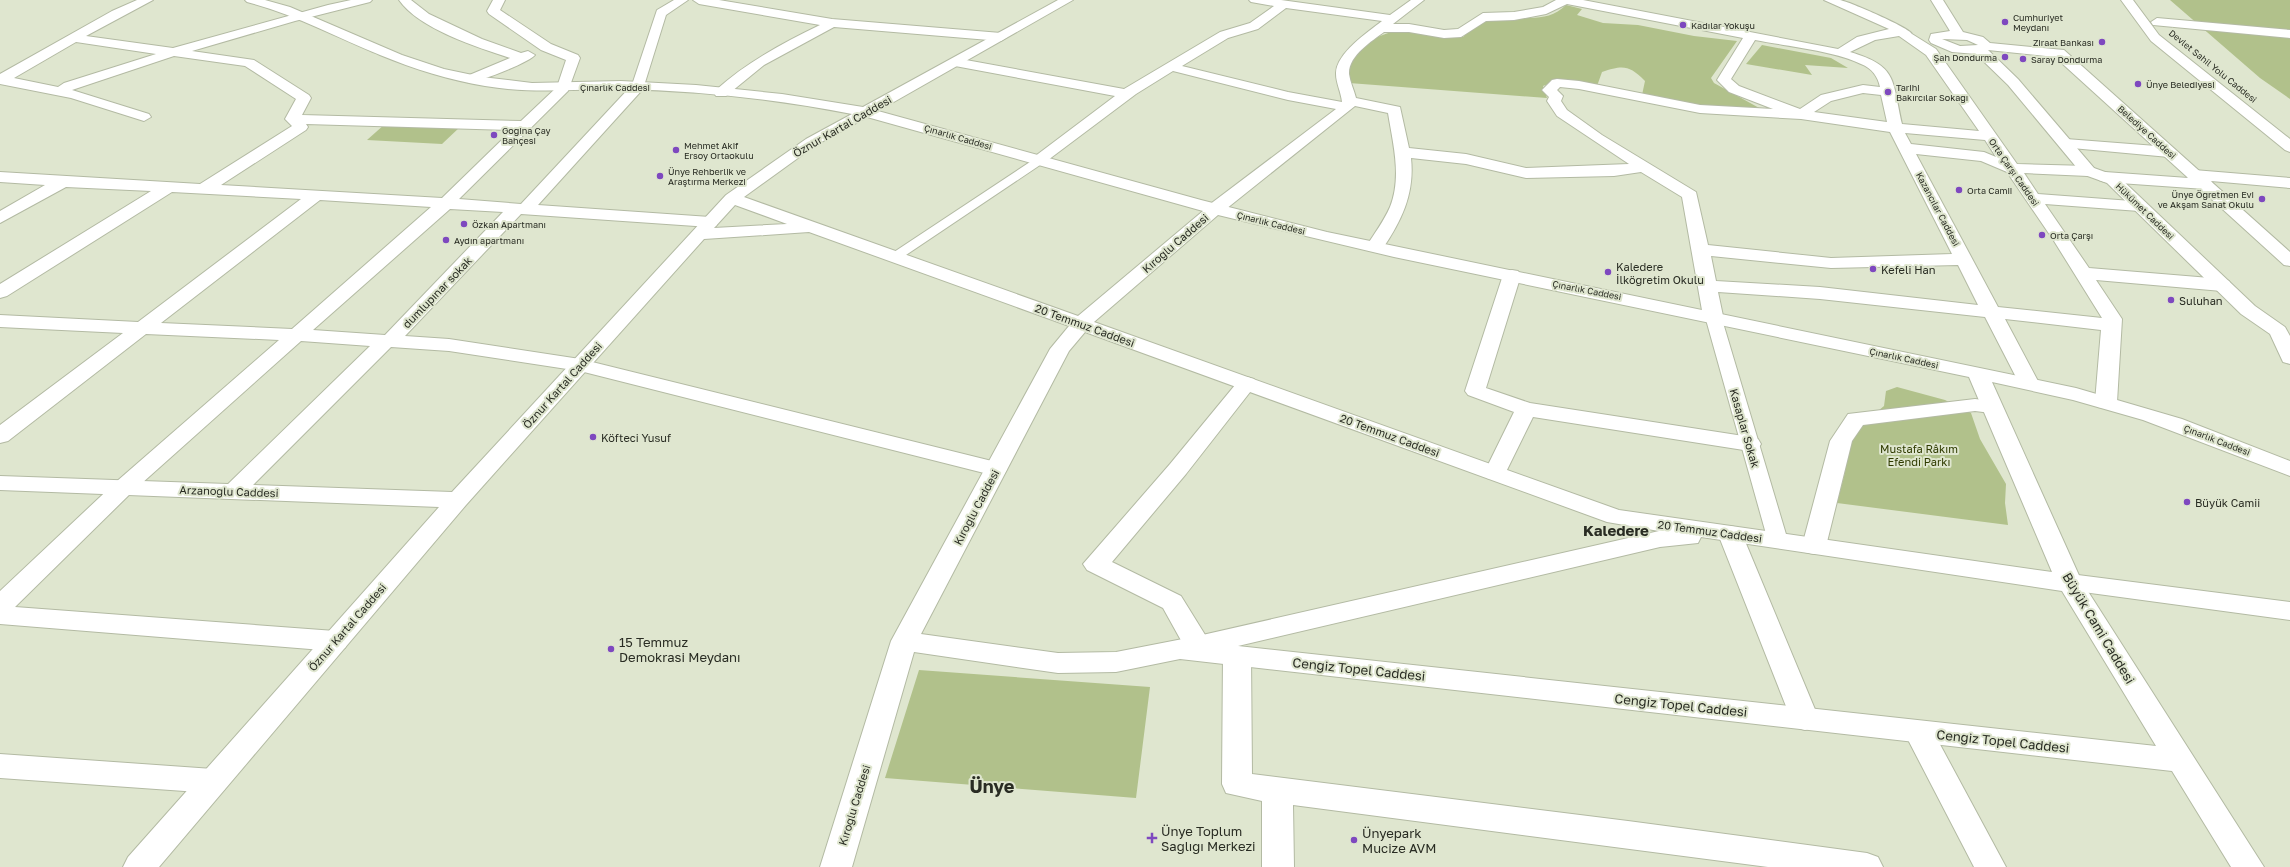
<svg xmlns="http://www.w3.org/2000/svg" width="2290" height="867" font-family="'Golos Text',sans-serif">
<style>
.green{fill:#b1c18b}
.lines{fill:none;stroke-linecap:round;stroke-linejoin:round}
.lane-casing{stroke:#b3baa3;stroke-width:2}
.street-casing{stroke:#b3baa3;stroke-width:2}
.secondary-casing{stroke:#b3baa3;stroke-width:2}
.primary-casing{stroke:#b3baa3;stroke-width:2}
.lane{fill:#fff;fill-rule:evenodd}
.street{fill:#fff;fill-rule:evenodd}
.secondary{fill:#fff;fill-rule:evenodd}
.primary{fill:#fff;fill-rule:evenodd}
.poi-dot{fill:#7e48bf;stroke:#dfe6cf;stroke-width:1.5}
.labels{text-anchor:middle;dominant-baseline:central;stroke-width:4;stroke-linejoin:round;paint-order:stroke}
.far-poi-label{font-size:9px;fill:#292c23;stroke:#dfe6cf;text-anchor:start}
.far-street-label{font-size:9px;fill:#292c23;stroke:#dfe6cf}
.street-label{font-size:11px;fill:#292c23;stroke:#dfe6cf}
.poi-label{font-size:11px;fill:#292c23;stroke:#dfe6cf;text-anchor:start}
.park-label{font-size:11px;fill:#2f3b00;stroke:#dfe6cf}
.near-street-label{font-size:13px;fill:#292c23;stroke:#dfe6cf}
.near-poi-label{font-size:13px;fill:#292c23;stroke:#dfe6cf;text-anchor:start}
.district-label{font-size:15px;font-weight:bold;fill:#292c23;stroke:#dfe6cf}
.near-district-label{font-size:18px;font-weight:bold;fill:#292c23;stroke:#dfe6cf}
</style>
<rect width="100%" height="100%" fill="#dfe6cf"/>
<path class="green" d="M2170,0h120v99l-30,-21z
M1566,5l16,4 -5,6 26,8 35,2 56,11 43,5 -26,37 3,5 47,26 -58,-3 -61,-11 3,-14c-16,-16 -22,-16 -43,-9l-5,14 -39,-6 -15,6 4,12 -198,-15 -3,-14c32,-51 66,-39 117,-32 7,-6 16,-17 25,-19 27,-5 56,9 78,-13z
M1762,45l69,13 17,10 -43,-3 7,10 -66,-11z
M385,124l75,3 -18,17 -75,-4z
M1897,387l48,13 26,13 9,26 26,45 -1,19 3,22 -171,-22 8,-31 3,-29 18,-22 18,-15 2,-15z
M919,670l231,17 -14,111 -251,-20z"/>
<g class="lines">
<defs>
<path id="lane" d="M1039,156l6,4 -2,3 -143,96h-10l-2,-3z
M1713,311l6,2 2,3 67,225 -3,5 -7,2 -7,-2 -3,-5 -63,-225 2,-3z"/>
<path id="street" d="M137,0h16l-67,36 87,12 155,-43 23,-5h21l-2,2 -75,19 -103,30 62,9 55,35 2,3 -9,17 219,6 36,-34 9,-27 -25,-10 -52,-36 -2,-3 6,-11h12l-5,10 51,34 27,11 2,3 -12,33 -109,108 62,5 111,-119 25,-75 17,-10h14l-22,15 -23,74 -105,116 172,12 6,1 2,4 -2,4 -6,1 -189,-13 -116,122 44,3 131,20 424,105 3,5 -3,5 -8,2 -416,-105 -131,-20 -58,-4 -149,149 -8,2 -8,-2 -4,-5 4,-5 144,-140 -69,-5 -169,151 -117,115 320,24 10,3 3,7 -3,7 -10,3 -335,-27v-33l116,-109 163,-142 -133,-6 -138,107 -8,2v-18l123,-92 -123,-6v-12l138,7 163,-123 -129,-7 -165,104 -7,2v-14l151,-93 -85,-4 -66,36v-12l45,-26 -45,-3v-10l200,12 92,-58 -7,-7 11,-20 -51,-33 -71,-10 -102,34 77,24 2,3 -7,4 -73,-23 -71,-14v-10l112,-63zM76,42l80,12 -92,29 -6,4 -44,-9zM306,124l206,6 -70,68 -221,-13 85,-55 2,-3zM320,200l111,7 -139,122 -131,-6zM450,209l53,3 -118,123 -72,-5z
M399,0h12l18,14 53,25 39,14 7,-2 7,4c-5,7 -59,29 -68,27l-2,-3 2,-3 43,-18c-33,-11 -91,-29 -111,-58z
M693,0h26l113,19 169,14 6,4 -6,4 -167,-14 -70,38 -38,31h-10l-2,-3 2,-3c31,-28 67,-47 104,-65l-121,-21z
M1249,0h32l109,15 21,-15h13l-31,24h16l35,6 14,-1 25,-16 31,-1 29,-5 13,-7h27l255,49 19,-12 32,-8 -65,-29c5,0 11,0 16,0 10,2 70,28 72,34l24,15 81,115 71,2 6,2 2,3 -2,3 -6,2 -64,-3 14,21 107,8 2,4 -2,4 -6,1 -94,-7 44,64 133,11 7,2 2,4 -2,4 -7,2 -126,-11 26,39 -5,83 -3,5 -8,1 -8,-1 -3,-5 6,-72 -96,-11 34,64 -3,4 -7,2 -7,-2 -3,-4 -34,-66 -165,-18 -102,-7 5,24 -3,4 -7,2 -7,-2 -3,-4 -21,-119 -41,-25 -27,4 -88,2 -60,-14 -55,-6c4,36 -10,64 -30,93h-12l-3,-4c8,-13 18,-26 24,-40 12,-30 3,-63 -2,-94l-33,-7 -134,107h-12l-2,-4 2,-4 127,-96 -48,-9 -115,-29 -37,23 -92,69h-10l-3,-3 3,-3 81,-61 -160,-30 -7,-4 7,-4 169,31 96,-57 30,-9 24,-17 -23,-4zM1567,4l176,34 -26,42 12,12 44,17 -73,-4 -121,-24 -22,-2 -5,1 -10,10 7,7 -2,4 10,15 72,48 -103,4 -60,-14 -57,-6 -9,-41 -44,-9c-2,-8 -6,-16 -7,-24 -1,-18 23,-33 35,-42h25l35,6 17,-1 25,-16 28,-1 32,-6zM1286,8l96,13c-14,11 -47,33 -46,53 0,9 5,18 6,28l-54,-10 -106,-26 46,-28 30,-9zM1899,36l27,19 53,76 -77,-7c-10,-44 -4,-58 -52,-72l25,-12zM1755,40c30,6 80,11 106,24 11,4 17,13 19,23l-17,-2 -42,10 -21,14 -61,-23 -8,-7zM1560,87l19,2 121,24 101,6 89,13 62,122 -121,4 -123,-13 -12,-53 -94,-57 -35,-25 -6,-9 2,-5 -6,-6zM1863,93l18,2 6,27 -73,-10 17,-11zM1905,133l80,7 11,17 -12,-5 -73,-8zM1916,154l65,7 26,11 47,69 48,77 -104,-11zM1711,256l120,12 127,-3 20,40 -158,-18 -104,-6z
M2157,18l133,12v8l-137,-13 -2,-3z
M2066,139l103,8 5,2 3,3 -3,3 -5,2 -108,-10 -3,-3 3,-3z
M2194,170l96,8v10l-79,-7 2,3 -2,3 -6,2 -100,-7 -6,-2 -2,-3 2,-3 6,-2 83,6 -2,-3 2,-3z
M1512,270l6,1 3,4 -35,113 44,15 220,34 8,2 3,5 -3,5 -8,2 -217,-34 -30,61 -8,2 -8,-2 -3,-5 30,-61 -46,-17 -3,-4 38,-116 3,-4z
M1247,377l7,2 3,4 -3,4 -68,87 -74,88 69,34 31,50 -4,7 -10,3 -10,-3 -25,-45 -76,-38 -4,-6 87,-100 70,-85z
M1975,399l24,3 3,5 -3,5 -8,1 -16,-2 -112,14 -11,16 -26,105 -3,6 -9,2 -9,-2 -3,-6 28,-105 18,-27z
M1730,526l9,2 3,6 77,185 -4,8 -10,3 -10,-3 -4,-8 -73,-185 3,-6z
M2070,574l220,28v18l-229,-31 -4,-6 4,-6z
M1237,646l10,3 4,7 1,118 376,47 239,32 11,4 5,10h-115l-475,-62 1,62h-32v-66l-36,-8 -4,-9 1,-128 4,-7z
M1919,721l10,3 77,143h-32l-70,-135 5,-8z
M0,754l213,15 11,3 4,9 -4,9 -11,3 -213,-15z"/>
<path id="secondary" d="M245,0h20l25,7 112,48 42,14 38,8 50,6 89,-2 75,4 86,9 81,13 195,-107h15l-195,111 323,89 126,32 749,156 106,31 108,42v15l-147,-56 -70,-20 -81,-18 90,200 182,285h-33l-59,-96 -992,-112 -64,13 -58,1 -144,-21 -62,215h-32l71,-226 159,-292 19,-23 -260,-94 -105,7 -238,266 -307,362h-36l5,-10 311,-350 -439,-17v-14l452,16 274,-297 80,-56 46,-25c-76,-15 -153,-23 -230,-25 -46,0 -91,5 -137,-3 -36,-6 -71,-17 -105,-31 -44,-18 -86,-41 -133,-53zM867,117l336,94 -125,105 -334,-119 72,-52zM735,205l52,19 -73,4zM1218,215l176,42 575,120 83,195 -433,-62 -525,-188zM1085,332l522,190 52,9 -461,105 -82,16 -58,1 -137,-19 148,-283zM1701,537l361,54 94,155 -918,-100 422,-99 38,-4z
M1931,0h12l20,32 20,5 7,6 74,7 226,202v14l-6,-1 -229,-208 -67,-7 30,29 76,89 25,9 136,129 30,21 5,9v28l-7,-2 -13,-28 -29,-20 -134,-131 -25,-9 -74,-89 -32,-31 -24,-2 -21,-9 -2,-3 2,-6 19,-3zM1942,39l25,1 11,5 -18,1z"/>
<path id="primary" d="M2121,0h12l26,35 131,104v13l-5,-2 -134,-109z"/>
</defs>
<use href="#lane" class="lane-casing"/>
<use href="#street" class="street-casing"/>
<use href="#secondary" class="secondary-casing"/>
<use href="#primary" class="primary-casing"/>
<use href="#lane" class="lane"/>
<use href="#street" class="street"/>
<use href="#secondary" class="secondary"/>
<use href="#primary" class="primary"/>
</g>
<g class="poi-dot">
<circle cx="2005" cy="22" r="4"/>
<circle cx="1683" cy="25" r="4"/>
<circle cx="2102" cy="42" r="4"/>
<circle cx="2005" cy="57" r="4"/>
<circle cx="2023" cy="59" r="4"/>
<circle cx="2138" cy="84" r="4"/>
<circle cx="1888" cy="92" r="4"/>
<circle cx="494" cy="135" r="4"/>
<circle cx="676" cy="150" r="4"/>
<circle cx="660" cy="176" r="4"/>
<circle cx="1959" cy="190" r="4"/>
<circle cx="2262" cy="199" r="4"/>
<circle cx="464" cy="224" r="4"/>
<circle cx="2042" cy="235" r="4"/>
<circle cx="446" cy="240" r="4"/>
<circle cx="1873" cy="269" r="4"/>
<circle cx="1608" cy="272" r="4"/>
<circle cx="2171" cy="300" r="4"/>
<circle cx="593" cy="437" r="4"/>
<circle cx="2187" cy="502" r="4"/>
<circle cx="611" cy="649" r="4"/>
<path d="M1150 832h4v4h4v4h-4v4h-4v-4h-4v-4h4z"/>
<circle cx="1354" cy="840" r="4"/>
</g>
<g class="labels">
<g class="far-poi-label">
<text x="2013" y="17">Cumhuriyet<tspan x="2013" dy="10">Meydanı</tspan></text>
<text x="1691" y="25">Kadılar Yokuşu</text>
<text x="2094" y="42" text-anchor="end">Ziraat Bankası</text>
<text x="1997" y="57" text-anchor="end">Şah Dondurma</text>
<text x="2031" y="59">Saray Dondurma</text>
<text x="2146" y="84">Ünye Belediyesi</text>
<text x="1896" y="87">Tarihi<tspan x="1896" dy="10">Bakırcılar Sokağı</tspan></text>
<text x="502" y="130">Gogina Çay<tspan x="502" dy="10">Bahçesi</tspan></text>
<text x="684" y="145">Mehmet Akif<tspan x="684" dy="10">Ersoy Ortaokulu</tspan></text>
<text x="668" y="171">Ünye Rehberlik ve<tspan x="668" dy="10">Araştırma Merkezi</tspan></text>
<text x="1967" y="190">Orta Camii</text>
<text x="2254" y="194" text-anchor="end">Ünye Öğretmen Evi<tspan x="2254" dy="10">ve Akşam Sanat Okulu</tspan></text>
<text x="472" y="224">Özkan Apartmanı</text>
<text x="2050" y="235">Orta Çarşı</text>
<text x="454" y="240">Aydın apartmanı</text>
</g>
<g class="far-street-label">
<text transform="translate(2213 66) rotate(39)">Devlet Sahil Yolu Caddesi</text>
<text x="615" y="87">Çınarlık Caddesi</text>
<text transform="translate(2147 132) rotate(42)">Belediye Caddesi</text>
<text transform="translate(958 137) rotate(16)">Çınarlık Caddesi</text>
<text transform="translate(2014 172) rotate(55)">Orta Çarşı Caddesi</text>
<text transform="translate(1938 209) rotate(62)">Kazancılar Caddesi</text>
<text transform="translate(2145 211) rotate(44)">Hükümet Caddesi</text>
<text transform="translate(1271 223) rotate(14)">Çınarlık Caddesi</text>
<text transform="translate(1587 290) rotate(11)">Çınarlık Caddesi</text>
<text transform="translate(1904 358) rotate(12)">Çınarlık Caddesi</text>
<text transform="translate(2217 440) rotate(21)">Çınarlık Caddesi</text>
</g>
<g class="street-label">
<text transform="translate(842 126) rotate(-30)">Öznur Kartal Caddesi</text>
<text transform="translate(1175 243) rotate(-41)">Kıroğlu Caddesi</text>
<text transform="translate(437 292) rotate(-46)">dumlupınar sokak</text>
<text transform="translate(1085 325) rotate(20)">20 Temmuz Caddesi</text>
<text transform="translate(562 385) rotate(-48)">Öznur Kartal Caddesi</text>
<text transform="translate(1745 428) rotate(74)">Kasaplar Sokak</text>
<text transform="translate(1390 435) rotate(20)">20 Temmuz Caddesi</text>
<text transform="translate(229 491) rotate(2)">Arzanoğlu Caddesi</text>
<text transform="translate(976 507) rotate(-62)">Kıroğlu Caddesi</text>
<text transform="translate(1710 531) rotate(8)">20 Temmuz Caddesi</text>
<text transform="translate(347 627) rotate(-49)">Öznur Kartal Caddesi</text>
<text transform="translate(854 805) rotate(-73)">Kıroğlu Caddesi</text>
</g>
<g class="poi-label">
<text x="1616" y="266">Kaledere<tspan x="1616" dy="13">İlköğretim Okulu</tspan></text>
<text x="1881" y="269">Kefeli Han</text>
<text x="2179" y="300">Suluhan</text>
<text x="601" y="437">Köfteci Yusuf</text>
<text x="2195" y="502">Büyük Camii</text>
</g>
<g class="park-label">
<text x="1919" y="448">Mustafa Râkım<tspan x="1919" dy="13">Efendi Parkı</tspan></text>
</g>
<g class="near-street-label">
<text transform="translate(2099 628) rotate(59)">Büyük Cami Caddesi</text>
<text transform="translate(1359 669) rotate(6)">Cengiz Topel Caddesi</text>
<text transform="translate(1681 705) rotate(6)">Cengiz Topel Caddesi</text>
<text transform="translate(2003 741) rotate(6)">Cengiz Topel Caddesi</text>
</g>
<g class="near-poi-label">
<text x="619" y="642">15 Temmuz<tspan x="619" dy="15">Demokrasi Meydanı</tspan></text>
<text x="1161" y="831">Ünye Toplum<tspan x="1161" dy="15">Sağlığı Merkezi</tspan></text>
<text x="1362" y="833">Ünyepark<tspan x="1362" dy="15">Mucize AVM</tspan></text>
</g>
<g class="district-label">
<text x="1616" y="530">Kaledere</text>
</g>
<g class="near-district-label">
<text x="992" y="786">Ünye</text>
</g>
</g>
</svg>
